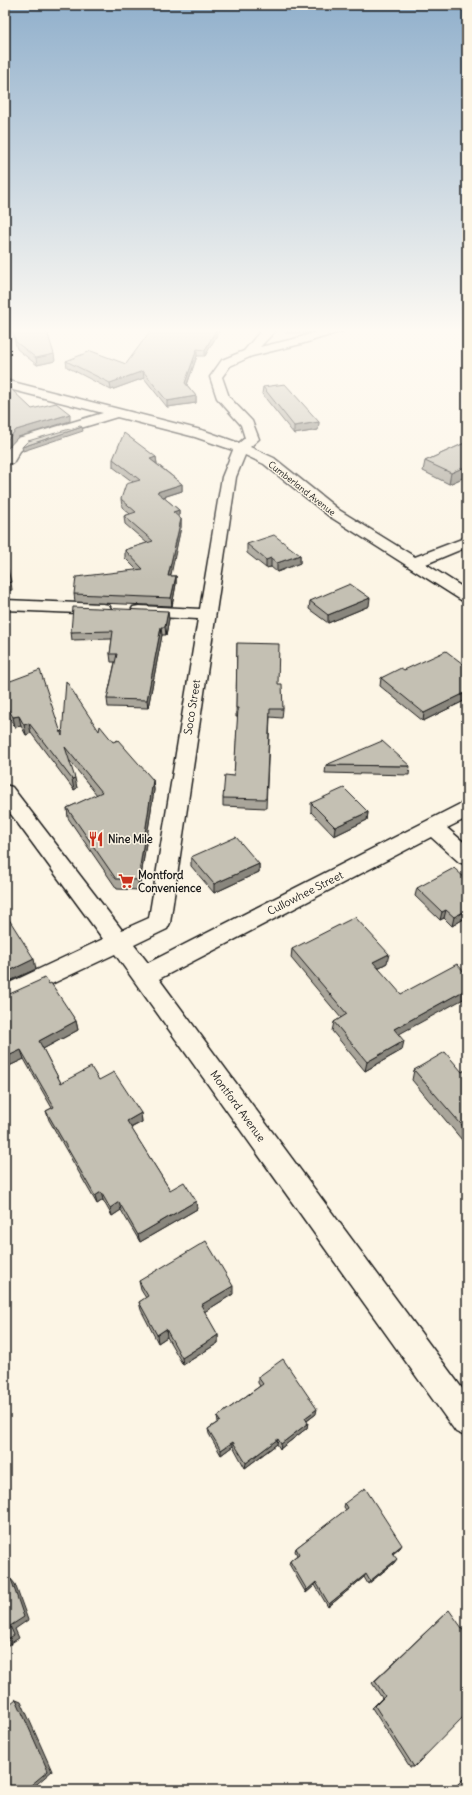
<svg xmlns="http://www.w3.org/2000/svg" width="472" height="1795" font-family="Delius,sans-serif">
<style>
.lines{fill:none;stroke-linecap:round;stroke-linejoin:round}
.minor-casing{stroke:#1c1c1c;stroke-width:3}
.minor{fill:#fcf5e5;fill-rule:evenodd}
.wall{fill:#a9a59a;stroke:#1c1c1c}
.shaded-wall{fill:#89867d;stroke:#1c1c1c}
.building{fill:#c4c0b3;stroke:#1c1c1c}
.labels{text-anchor:middle;dominant-baseline:central;stroke-width:3;stroke-linejoin:round;paint-order:stroke}
.far-street-label{font-size:9px;fill:#1c1c1c;stroke:#fcf5e5}
.street-label{font-size:11px;fill:#1c1c1c;stroke:#fcf5e5}
.poi-label{font-size:11px;font-weight:bold;fill:#1c1c1c;stroke:#fcf5e5;text-anchor:start}
</style>
<rect width="100%" height="100%" fill="#fcf5e5"/>
<filter id="ink" filterUnits="userSpaceOnUse"><feTurbulence type="fractalNoise" baseFrequency=".025" numOctaves="2"/><feDisplacementMap in="SourceGraphic" scale="8" xChannelSelector="R" yChannelSelector="G"/><feConvolveMatrix kernelMatrix="1 2 1 2 8 2 1 2 1" color-interpolation-filters="sRGB"/></filter>
<g filter="url(#ink)">
<g class="lines">
<defs>
<path id="minor" d="M263,328h12v3l-15,16 34,-8 35,-11h18l-1,2 -45,14 -49,12 -22,10 -8,11 7,20 23,24 7,18 -9,8 24,11 65,52 76,47 52,-20v10l-41,17 41,26v12l-6,-2 -132,-84 -65,-52 -19,-9 -9,22 -66,446 -3,6 -33,16 14,18 312,-159 7,-2v16l-20,10 20,17v20l-8,-3 -28,-25 -272,142 308,416v42l-11,-5 -341,-478 -110,52v-21l98,-46 -98,-133v-21l7,2 110,143 27,-12 49,-299 -59,-3 -6,-1 -2,-4 2,-4 6,-1 61,3 22,-132 11,-27 -38,-13 -78,-20 -89,27 -8,7 -7,12h-8c0,-14 3,-16 13,-25l85,-25 -98,-25v-8l200,51 34,12 6,-5 -4,-13 -24,-27 -7,-21 12,-17 22,-9z
M5,600l98,4 6,1 2,4 -2,4 -6,1 -98,-4z"/>
</defs>
<use href="#minor" class="minor-casing"/>
<use href="#minor" class="minor"/>
</g>
<path class="wall" d="M11,328h35l9,33 -18,4 -20,-16z
M159,328h62l-16,28h-8l-10,29 9,11v7l-29,4 -23,-29 -33,12 -44,-23 -1,-6 60,3 33,-34z
M286,328h36l-15,5h-21z
M263,387l56,35 -1,8 -24,4 -32,-40z
M467,442v34l-18,8 -26,-13 2,-10z
M156,457l1,7 25,20v7l-19,6 16,13v8l2,1v8l-11,49h6v8l-4,22 -97,-4 -1,-8 63,-24 -12,-12v-8l22,-7 -22,-19 -1,-8 6,-2 -8,-7 -1,-8 12,-17 -20,-15v-8z
M247,544l53,11v8l-23,9 -6,-5 -5,1 -19,-15z
M310,601l59,5 -41,17 -19,-14z
M169,619l-3,16h-4l-14,73 -40,-1 -1,-8 8,-37h-4l-1,-8 2,-15 -40,1 -1,-8z
M237,643l41,41 5,25 -1,9 -12,-1 -4,91 -43,-2v-8l11,-22 4,-59h-2z
M467,667v34l-1,-1 -43,21 -43,-35 1,-8 23,-8z
M5,683l57,53 37,-5 14,11 40,38 1,10 -15,100 -22,-1 -49,-71 -1,-10 30,-13 -28,-35 8,28 -3,2 -43,-57 -5,2 -5,-9 -6,1 -10,-17z
M326,765l84,1 -1,9 -84,-2z
M311,803l57,9 -1,8 -33,16 -23,-24z
M191,857l68,7v8l-45,21 -23,-27z
M467,880v37l-15,9 -8,-8 -4,2 -25,-24 2,-8z
M292,949l95,14 -9,5 20,66 4,16 -37,21 -33,-40 2,-9 7,-4 -50,-60z
M49,984l27,37 2,9 -35,19 18,34 38,-3 42,33 1,9 -11,6 39,62 27,19 -57,33 -19,-32 -9,6 -9,-16 -6,4 -48,-84 -3,-9 6,-3 -28,-49 -15,7 -4,-6v-64z
M467,1069v77l-55,-66 2,-10 48,2z
M139,1281l94,13 -29,18 14,23v8l-35,22 -16,-28 -9,6 -17,-33 -2,-8 7,-4 -5,-8z
M258,1377l58,37 -9,7v7l-27,21 -3,-5 -32,24 -12,-22 -12,9 -12,-21 -1,-5 10,-7 -1,-5 43,-31 -2,-3z
M345,1503l55,45 -7,6 1,9 -26,21 -4,-7 -36,30 -13,-22 -9,8 -17,-29 1,-3 7,-6 -2,-4 1,-3 50,-38 -2,-3z
M449,1610l-35,157h-4l-38,-59 10,-10 -10,-15z
M467,1775v15h-15z"/>
<path class="shaded-wall" d="M217,328h4l-16,28v-6z
M308,328h14l-15,5z
M197,349v7l-12,34v-7z
M54,354l1,7 -18,4 -1,-7z
M143,371l1,7 -33,12 -1,-7z
M196,396v7l-29,4v-6z
M70,414v7l-52,16 -12,13 -1,-8 11,-12z
M319,422l-1,8 -24,4v-8z
M82,427l1,4 -60,20 -1,-4z
M156,457l1,7 -7,-5z
M467,466v10l-18,8 2,-11z
M182,484v7l-25,8v-7z
M179,510v8l-6,-6z
M181,519v8l-12,57 -1,-8z
M300,555v8l-23,9v-9z
M271,558v9l-5,1v-8z
M176,576v8l-4,22 -1,-8z
M11,582l1,8 -7,1v-8z
M370,598l-1,8 -41,17v-8z
M168,611l1,8 -3,16 -1,-8z
M161,627l1,8 -14,73 -1,-8z
M467,692l-1,8 -43,21 1,-8z
M19,716l2,10 -6,1 -2,-10z
M29,723l2,10 -5,2 -2,-10z
M75,778l2,10 -3,2 -2,-11z
M153,780l1,10 -15,100 -1,-10z
M368,812l-1,8 -33,16 1,-9z
M259,864v8l-45,21v-9z
M446,910l-2,8 -4,2 2,-8z
M467,910v7l-15,9 2,-9z
M389,954l-2,9 -15,8 1,-9z
M34,959l2,10 -31,14v-10z
M467,989v8l-75,41 2,-9z
M76,1021l2,9 -37,20 -2,-9z
M404,1041l-2,9 -37,21 2,-9z
M21,1050l3,9 -15,7 -3,-9z
M141,1113l1,9 -14,7 -1,-8z
M101,1192l2,8 -6,4 -2,-8z
M196,1201l1,8 -57,33 -2,-7z
M119,1202l2,8 -9,6 -2,-8z
M233,1286v8l-32,20v-9z
M166,1329l1,8 -9,6 -1,-8z
M218,1335v8l-35,22 -1,-7z
M317,1409l-1,5 -12,9 1,-5z
M308,1423l-1,5 -27,21 1,-5z
M278,1439l-1,5 -32,24 1,-5z
M233,1442v4l-12,9v-5z
M402,1545l-2,3 -10,8 2,-3z
M397,1559l-3,4 -26,21 2,-3z
M366,1574l-2,3 -36,30 1,-3z
M11,1579l4,5 13,36 -13,9 4,9 -14,9v-6l5,-15z
M316,1582l-1,3 -9,8 1,-3z
M16,1699l5,2 31,70 -22,19h-5z"/>
<path class="building" d="M12,328h34l8,26 -18,4 -20,-16z
M159,328h58l-12,22 -8,-1 -12,34 11,13 -29,5 -24,-30 -33,12 -44,-22 25,-10 35,13 25,-34h8z
M285,384l34,38 -25,4 -31,-39z
M10,388l22,21 24,-6 14,11 -54,16 -11,12v-53z
M80,426l2,1 -60,20 6,-6z
M124,433l32,24 -6,2 32,25 -25,8 22,18 -6,2 8,7 -13,57h8l-5,22 -97,-4 2,-17 67,-8 -18,-19 28,-9 -29,-25 12,-4 -15,-13 5,-15 14,-4 -27,-21z
M467,442v24l-16,7 -26,-12z
M274,535l26,20 -23,8 -6,-5 -5,2 -19,-16z
M5,558l6,24 -6,1z
M350,584l20,14 -42,17 -18,-14z
M73,607l95,4 -3,16h-4l-14,73 -40,-1 10,-45h-7l3,-23 -42,1z
M237,643l42,1 -1,40h4l1,25h-13l-4,90 -43,-1 2,-23 9,1 4,-68h-2z
M446,651l21,16v25l-43,21 -43,-35 20,-10 3,2z
M40,670l22,66 4,-55 33,50 1,-5 13,16 5,-2 35,40 -15,100 -22,-1 -49,-71 35,-16 -37,-45 10,31 -3,1 -43,-56 -5,2 -5,-9 -6,1 -8,-13v-21z
M382,741l28,25 -84,-1z
M344,788l24,24 -33,15 -24,-24z
M236,837l23,27 -45,20 -23,-27z
M454,868l13,12v30l-13,7 -8,-7 -4,2 -25,-24z
M5,913l29,46 -29,14z
M355,917l34,37 -16,8 28,32 56,-30 10,11v14l-73,40 10,12 -37,21 -33,-40 13,-8 -55,-65z
M45,978l4,6 2,-1 25,38 -37,20 22,42 30,-16 8,13 15,-8 27,41 -14,8 43,69 14,-8 12,19 -58,34 -19,-33 -9,6 -9,-16 -6,4 -49,-85 8,-4 -33,-57 -15,7 -1,-1v-60z
M445,1052l17,20 5,-3v62l-53,-61z
M206,1241l27,45 -32,19 17,30 -36,23 -16,-29 -9,6 -18,-33 9,-6 -9,-15z
M283,1359l34,50 -12,9 3,5 -27,21 -3,-5 -32,24 -13,-21 -12,8 -13,-21 12,-8 -3,-4 46,-33 -5,-7z
M365,1488l37,57 -10,8 5,6 -27,22 -4,-7 -37,30 -13,-22 -9,8 -17,-29 9,-7 -3,-6 52,-40 -3,-5z
M11,1579l13,38 -14,9 4,9 -9,6v-58z
M449,1610l18,25v78l-53,54 -39,-61 10,-10 -10,-15z
M16,1699l32,72 -23,19h-20v-82z
M467,1780v10h-10z"/>
</g>
<linearGradient id="sky" x2="0" y2="1"><stop stop-color="#91b0cc"/><stop offset="0.57" stop-color="#fefaf3"/><stop offset="1" stop-color="#fefaf3" stop-opacity="0"/></linearGradient>
<rect width="472" height="580" fill="url(#sky)"/>
<defs>
<symbol id="restaurant-bare" viewBox="-9 -9 18 18"><path d="M-5-6h1v4h1v-4h1v4h1v-4h1v5L-1.5 .5V6h-2V.5L-5-1ZM5-6V6H3V1.5H1.5Q1.5-4 5-6Z" fill="#c8321e" stroke="#fcf5e5" stroke-width="2.5" paint-order="stroke"/></symbol>
<symbol id="supermarket-bare" viewBox="-9 -9 18 18"><path d="M-6-5.5h2.5l.6 2H6L4.5 2H-2.5L-4.4-4H-6ZM-1.5 3.2a1.3 1.3 0 1 0 .1 0ZM3 3.2a1.3 1.3 0 1 0 .1 0Z" fill="#c8321e" stroke="#fcf5e5" stroke-width="2.5" paint-order="stroke"/></symbol>
</defs>
<g fill-rule="evenodd">
<use href="#restaurant-bare" x="85" y="828" width="22" height="22"/>
<use href="#supermarket-bare" x="115" y="870" width="22" height="22"/>
</g>
<g class="labels">
<g class="far-street-label">
<text transform="translate(302 488) rotate(38)">Cumberland Avenue</text>
</g>
<g class="street-label">
<text transform="translate(192 707) rotate(-81)">Soco Street</text>
<text transform="translate(305 893) rotate(-27)">Cullowhee Street</text>
<text transform="translate(238 1106) rotate(54)">Montford Avenue</text>
</g>
<g class="poi-label">
<text x="108" y="839">Nine Mile</text>
<text x="138" y="875">Montford<tspan x="138" dy="13">Convenience</tspan></text>
</g>
</g>
<rect width="472" height="1795" fill="none" stroke="#fcf5e5" stroke-width="20"/>
<rect x="10" y="10" width="452" height="1775" fill="none" stroke="#1c1c1c" stroke-width="1.5" filter="url(#ink)"/>
</svg>
